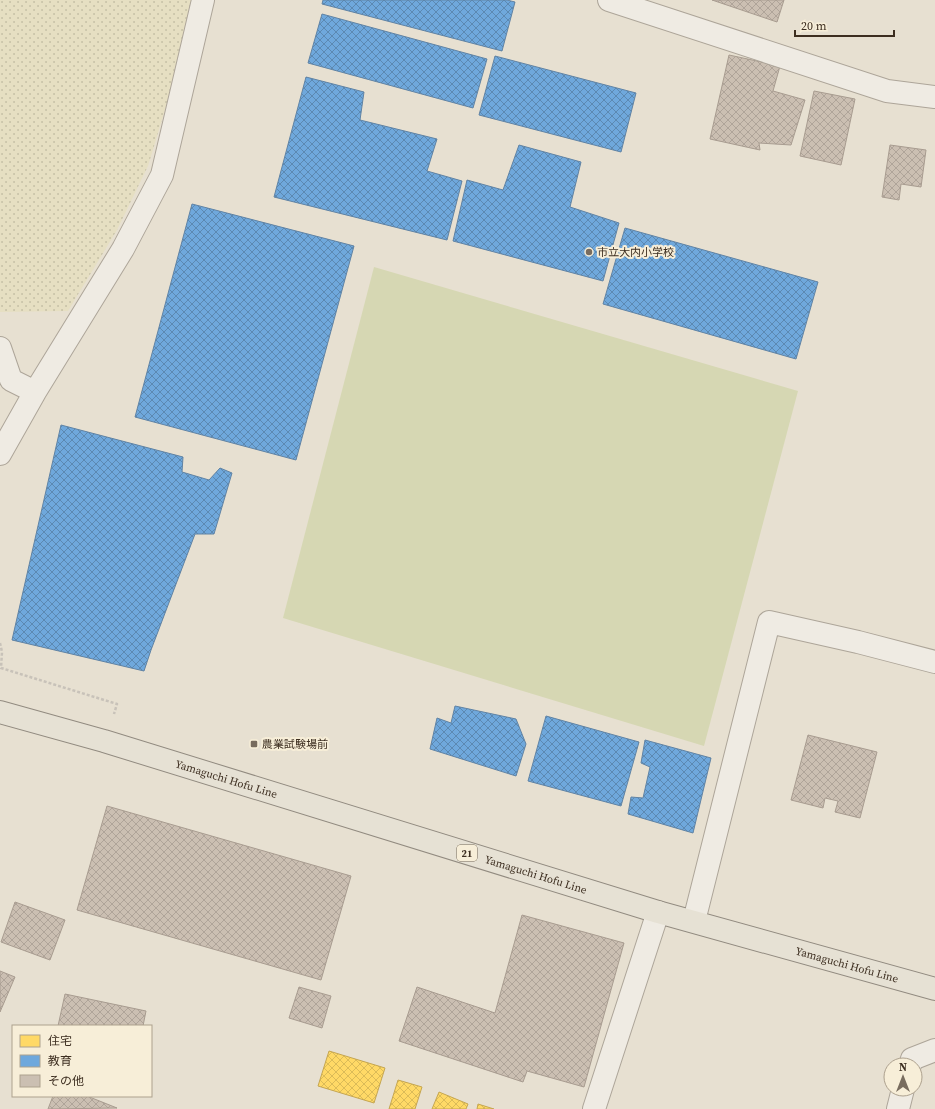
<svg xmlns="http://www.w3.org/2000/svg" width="935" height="1109" font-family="'Source Serif 4','Noto Sans JP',serif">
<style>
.farmland{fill:url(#farmland-dots)}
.green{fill:#d6d7b3}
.homes{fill:url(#homes-cross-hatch);stroke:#c5a651}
.schools{fill:url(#schools-cross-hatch);stroke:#6083a4}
.building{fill:url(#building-cross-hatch);stroke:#a89c90}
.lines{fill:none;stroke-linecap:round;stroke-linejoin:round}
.minor-casing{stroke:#ada599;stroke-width:24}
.major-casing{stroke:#928b80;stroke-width:24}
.path{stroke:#c8c2b9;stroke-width:2.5;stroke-dasharray:3 2;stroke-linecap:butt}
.minor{stroke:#efebe3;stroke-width:22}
.major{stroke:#e6e1d4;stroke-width:22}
.poi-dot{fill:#786c5e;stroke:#f7eed8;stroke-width:1.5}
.labels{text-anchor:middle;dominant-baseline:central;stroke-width:4;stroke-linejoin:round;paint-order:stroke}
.shield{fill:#f7eed8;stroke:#756857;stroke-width:1}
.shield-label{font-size:10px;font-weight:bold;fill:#3d2e20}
.poi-label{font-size:11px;fill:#3d2e20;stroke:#f7eed8;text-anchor:start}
.street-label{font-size:11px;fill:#3d2e20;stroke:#f7eed8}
</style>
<defs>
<pattern id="farmland-dots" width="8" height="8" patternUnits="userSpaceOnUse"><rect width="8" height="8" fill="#e6dfc2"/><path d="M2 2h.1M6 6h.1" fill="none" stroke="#c6c0a6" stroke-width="1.8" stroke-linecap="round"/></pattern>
<pattern id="homes-cross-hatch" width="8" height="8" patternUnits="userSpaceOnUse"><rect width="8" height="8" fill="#ffd966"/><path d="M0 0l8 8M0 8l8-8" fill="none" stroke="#dbbb58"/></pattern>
<pattern id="schools-cross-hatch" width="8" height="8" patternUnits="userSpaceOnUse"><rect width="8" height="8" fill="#6fa8dc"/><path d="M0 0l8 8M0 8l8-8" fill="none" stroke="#5c89b2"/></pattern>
<pattern id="building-cross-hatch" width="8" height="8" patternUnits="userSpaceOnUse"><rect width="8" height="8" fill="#cbbfb2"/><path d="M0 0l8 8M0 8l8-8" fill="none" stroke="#afa499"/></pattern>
</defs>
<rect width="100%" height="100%" fill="#e7e0d1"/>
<path class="farmland" d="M0,0h192l-25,103 -19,63 -31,64 -49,81 -68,1z"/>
<path class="green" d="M374,267l424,124 -94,355 -421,-128z"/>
<path class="homes" d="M329,1051l56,17 -11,35 -56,-17z
M398,1080l24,7 -7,22h-26z
M439,1092l29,12 -2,5h-34z
M478,1104l16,5h-17z"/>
<path class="schools" d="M323,0h184l8,2 -13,49 -180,-47z
M322,14l165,45 -14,49 -165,-45z
M495,56l141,37 -15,59 -142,-37z
M306,77l58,15 -4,28 77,19 -10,32 35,10 -15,59 -173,-43z
M519,145l62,17 -11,45 49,16 -16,58 -150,-40 14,-61 36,10z
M192,204l162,42 -58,214 -161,-43z
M625,228l193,54 -22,77 -193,-55z
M61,425l122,32 -1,15 27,8 11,-12 12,5 -18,61h-19l-44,116 -7,21 -132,-31z
M455,706l61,13 10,25 -10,32 -86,-27 7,-31 14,5z
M546,716l93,26 -18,64 -93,-25z
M645,740l66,18 -18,75 -65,-19 3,-17 12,1 7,-31 -9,-4z"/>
<path class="building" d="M712,0h72l-7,22z
M729,55l51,11 -7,25 32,9 -14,45 -32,-2 1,7 -50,-11z
M814,91l41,8 -14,66 -41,-9z
M890,145l36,5 -5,37 -20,-3 -2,16 -17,-3z
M808,735l69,17 -17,66 -25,-6 3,-11 -13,-3 -2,10 -32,-8z
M107,806l244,70 -30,104 -244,-70z
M15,902l50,18 -15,40 -49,-18z
M522,915l102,28 -40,144 -57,-16 -4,11 -124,-41 18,-54 78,26z
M0,971l15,6 -15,35z
M299,987l32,9 -9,32 -33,-10z
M65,994l81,17 -3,15h-85z
M53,1096h34l30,12 -69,1z"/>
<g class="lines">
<defs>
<path id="minor" d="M609,0l278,91 48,6
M0,348l11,32 24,12
M0,454l35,-62 88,-143 39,-74 41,-175
M694,921l75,-299 89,20 77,20
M910,1065l2,-6 23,-9
M594,1109l64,-197
M898,1109l5,-20"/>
<g id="major">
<path id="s1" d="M0,712l104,29 554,171 277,77"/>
</g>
</defs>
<use href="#minor" class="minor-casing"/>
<use href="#major" class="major-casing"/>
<path class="path" d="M0,643l2,9 -1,16 116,36 -3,10"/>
<use href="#minor" class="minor"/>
<use href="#major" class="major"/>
</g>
<g class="poi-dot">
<circle cx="589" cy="252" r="4"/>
<rect x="250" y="740" width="8" height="8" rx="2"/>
</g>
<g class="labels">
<rect class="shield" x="457" y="845" width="20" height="16" rx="3"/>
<g class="shield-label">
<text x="467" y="853">21</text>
</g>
<g class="poi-label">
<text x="597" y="252">市立大内小学校</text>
<text x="262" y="744">農業試験場前</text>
</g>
<g class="street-label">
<text stroke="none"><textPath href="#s1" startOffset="236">Yamaguchi Hofu Line</textPath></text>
<text stroke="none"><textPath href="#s1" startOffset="560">Yamaguchi Hofu Line</textPath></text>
<text stroke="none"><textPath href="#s1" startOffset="884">Yamaguchi Hofu Line</textPath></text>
</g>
</g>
<rect x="12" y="1025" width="140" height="72" fill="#f7eed8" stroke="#ada18e"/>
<rect x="20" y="1035" width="20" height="12" fill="#ffd966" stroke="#ada18e"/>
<text x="48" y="1045" font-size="12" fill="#3d2e20">住宅</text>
<rect x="20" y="1055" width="20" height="12" fill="#6fa8dc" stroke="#ada18e"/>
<text x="48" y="1065" font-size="12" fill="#3d2e20">教育</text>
<rect x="20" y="1075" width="20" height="12" fill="#cbbfb2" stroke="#ada18e"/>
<text x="48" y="1085" font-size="12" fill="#3d2e20">その他</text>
<g transform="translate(903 1077)"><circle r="19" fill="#f7eed8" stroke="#ada18e"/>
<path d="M0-3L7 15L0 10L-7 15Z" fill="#786c5e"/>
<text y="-6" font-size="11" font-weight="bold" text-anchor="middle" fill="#3d2e20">N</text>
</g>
<path d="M795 30v6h99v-6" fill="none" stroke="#3d2e20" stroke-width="2"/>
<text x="801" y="30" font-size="12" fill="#3d2e20" stroke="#f7eed8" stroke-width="3" paint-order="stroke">20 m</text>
</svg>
